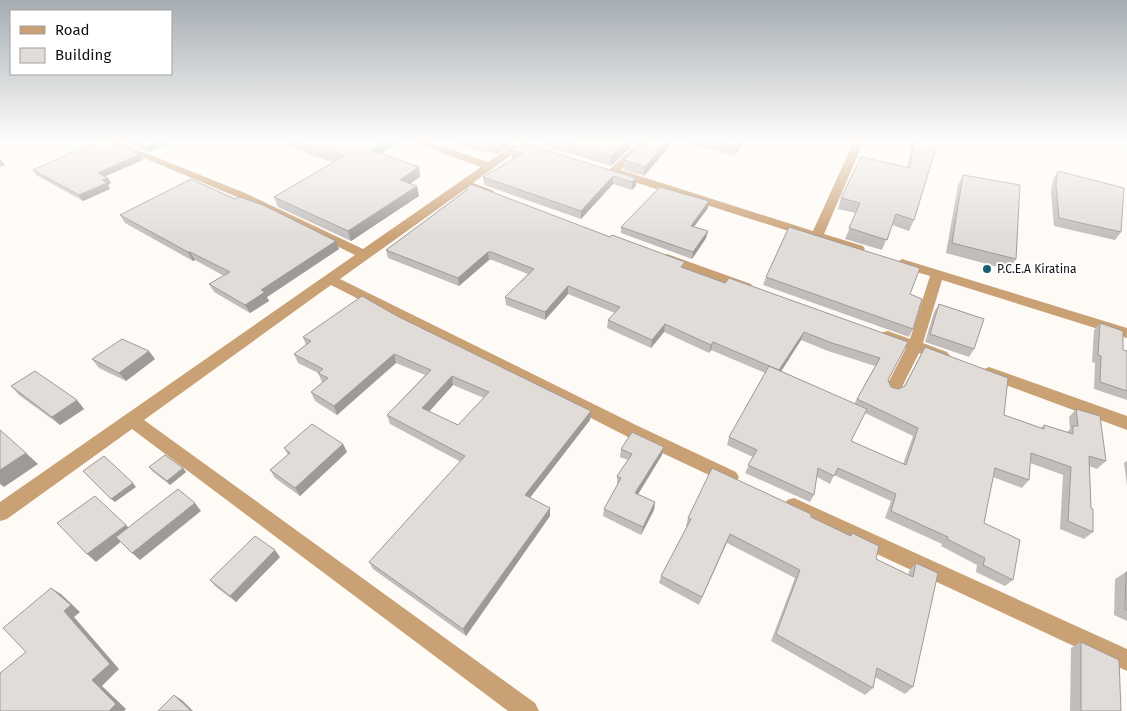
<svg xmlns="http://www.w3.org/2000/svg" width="1127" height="711" font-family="'Fira Sans',sans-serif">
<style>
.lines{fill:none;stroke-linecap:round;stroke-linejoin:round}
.minor{fill:#caa075;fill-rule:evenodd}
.wall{fill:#c2bdba;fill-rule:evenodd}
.shaded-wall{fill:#9e9a97}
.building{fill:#e1dcd8;stroke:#9e9a97;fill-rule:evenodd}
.poi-dot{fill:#175f6f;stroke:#fff;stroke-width:2}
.labels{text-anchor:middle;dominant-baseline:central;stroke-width:4;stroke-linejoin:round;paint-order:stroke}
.poi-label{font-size:12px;fill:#141211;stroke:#fff;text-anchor:start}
</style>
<rect width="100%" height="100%" fill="#fefbf7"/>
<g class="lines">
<path class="minor" d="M103,141h13l129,52 118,56 118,-82 -67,-24 -1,-2h14l61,21 31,-21h11l-57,42 19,7 2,2 -2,2h-8l-17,-6 -127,91 298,147 98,46 3,5 -3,5 -6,3 -6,-3 -98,-46 -295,-151 -187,135 391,283 4,8h-31l-376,-282 -125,90 -7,2v-19l355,-247 -118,-58z
M640,141h11l-30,29 192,61 41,-90h10l-40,93 39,12 2,3 -6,4 -4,-1 -246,-78 -1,-2 1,-2z
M667,254l84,30 2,3 -2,3h-10l-78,-29 -2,-3z
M902,259l225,69v10l-185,-58 -19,63 24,9 3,4 -3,4 -5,1 -23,-8 -20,40 -6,2 -6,-2 -2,-4 21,-41 -23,-8 -2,-4 2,-4 5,-1 22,8 20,-63 -33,-10 -1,-3z
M989,367l138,49v14l-143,-53 -3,-4 3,-4z
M794,498l333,151v22l-340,-159 -2,-6 2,-6z"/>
</g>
<path class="wall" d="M119,141h55l-25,11z
M277,141h122l-18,13 38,13 1,10 -9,6 8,13 -68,45 -73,-34 -4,-10 59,-35 -18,-5z
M447,141h69l-19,13 -30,-6z
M531,141h106l-26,25 -79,-24z
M674,141l-30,35 -20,-6v-10z
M678,141h67l-10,15z
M912,141h26l-24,79 -5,11 -17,-6 -10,25 -37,-11 11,-26 -18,-4 3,-11 66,-30z
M511,150l125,28v8l-4,4 -19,-6 -32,35 -97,-34 -1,-8 31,-19h-2z
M143,160l-38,16 3,2 3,5 -3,2 2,4 -27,12 -47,-26 -3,-5z
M1058,171l63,61 -6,8 -61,-14 -3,-34 2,-13z
M963,175l53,84 -7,11 -63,-17 12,-68z
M466,188l218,80 41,15 183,59 -20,38 3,7 7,2 6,-3 21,-39 79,68 37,13 3,-3 23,7 3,-3 -1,-12 7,-8 30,52 -9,8 -8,-3 2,42 2,24 -9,7 -24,-10 3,-54 -33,-12 -1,17 -7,8 -29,-11 -9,46 29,57 -8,6 -29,-14 1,-7 -36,-19 1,-2 -57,-26 6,-17 -57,-26 -4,9 -13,-7 -3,18 -4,7 -65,-29 8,-16 -26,-12 2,-8 36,-64 -54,-23 -2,3 -45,-21 -13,16 -44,-20 1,-8 7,-7 -47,-19 -23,26 -39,-15 -1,-8 23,-23 -36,-14h-3l-30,26 -71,-28 -2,-8 80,-60zM801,340l27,11 47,15 -21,38 -73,-33zM865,413l48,23 -10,28 -52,-23z
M708,208l-14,19 14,4 -2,7 -14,21 -71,-26v-6z
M120,215l219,34 -72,48 2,4 -19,12 -36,-21 -5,-8 15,-8 -29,-16 -2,1 -68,-38z
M766,277l147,52 -4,8 -146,-52z
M939,304l35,45 -5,8 -44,-15 9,-30z
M397,316l193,104 -60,77 20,19 -84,120 -93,-67 -4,-7 92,-100 -71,-38 -3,-9 38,-40 -29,-12 -59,52 -22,-14 -4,-9 12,-10h-1l-4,-9 -20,-10 -4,-9 12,-9 -3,-8zM453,385l31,13 -26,27 -29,-13z
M1100,323l23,27 4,1v49l-33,-11 1,-26 -3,-1 2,-32z
M92,359h63l-29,22 -27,-13z
M11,386l66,14 7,9 -24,16 -41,-30z
M343,444l4,8 -47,44 -25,-18 -5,-8 18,-15 -4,-7z
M621,449l41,6 -24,39 17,8 -1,8 -13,25 -38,-19 1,-7 14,-25h-1v-8l11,-16 -8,-3z
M1127,461v25l-3,-23z
M149,467l34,1 3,4 -16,13 -18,-14z
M811,517l39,19 2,-3 24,26 32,16 1,-4 7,-8 -3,124 -8,7 -30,-17 -2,11 -8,7 -94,-54 24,-63 -68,-35 -28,62 -40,-22 2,-7 26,-49 -1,-1 2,-8z
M280,557l-44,45 -20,-15 -6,-7z
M1126,572h1v49l-13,-6 1,-36z
M1081,642l40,69h-51l1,-63z"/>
<path class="shaded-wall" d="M158,141h16l-25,11 -3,-6z
M384,141h15l-27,19 -2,-10z
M501,141h15l-19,13 -1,-10z
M628,141h9l-26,25v-10z
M667,141h7l-30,35 1,-9z
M741,141h4l-10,15 2,-10z
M140,154l3,6 -42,18 -3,-5z
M0,159l5,6 -5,2z
M419,167l1,10 -18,12 -2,-9z
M613,176v8l-32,35v-8z
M108,178l3,5 -3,2 2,4 -27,12 -4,-6 23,-15z
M636,178v8l-4,4v-8z
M417,186l2,10 -68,45 -3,-10z
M709,201l-1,7 -19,25 2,-7z
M708,231l-2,7 -14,21 1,-7z
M336,241l3,8 -72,48 2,4 -19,12 -5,-8 16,-15z
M188,252h2l5,8 -2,1z
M488,252l1,8 -30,26 -1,-8z
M568,286v8l-23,26v-8z
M665,324l-1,8 -13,16 1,-8z
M804,332l-3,8 -24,38 2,-8z
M713,342l-2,8 -2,3 2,-8z
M149,351l6,8 -29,22 -7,-8z
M394,354l2,9 -59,52 -3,-9z
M452,376l1,9 -29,32 -2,-9z
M77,400l7,9 -24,16 -8,-8z
M591,411l-1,9 -64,83 -1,-8z
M343,444l4,8 -47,44 -5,-8z
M664,447l-2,8 -28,46 1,-8z
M26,453l12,11 -34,23 -4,-3v-14z
M183,468l3,4 -16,13 -3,-4z
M133,483l3,4 -21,15 -4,-3z
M655,502l-1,8 -13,25 2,-8z
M195,503l6,8 -61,49 -8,-7z
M550,508v8l-84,120 -3,-7z
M126,525l7,7 -37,30 -9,-8z
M275,550l5,7 -44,45 -6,-6z
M51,588l10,6 19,18 -6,5 45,52 -17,17 24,23 -2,2h-15l-17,-31z
M174,695l8,5 11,11h-2z"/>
<path class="building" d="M97,141h10l33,13 -42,19 10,5 -6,2 5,3 -28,12 -46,-25z
M131,141h27l-12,5z
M297,141h87l-14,9 49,17 -19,13 17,6 -69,45 -74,-34 70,-41 -32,-9z
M478,141h23l-5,3z
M559,141h69l-17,15z
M645,141h22l-22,26 -21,-7z
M716,141h25l-4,5z
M914,141h24l-24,79 -18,-6 -9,26 -38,-12 11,-25 -19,-5 20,-41 49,11z
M522,143l114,35 -4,4 -19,-6 -32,35 -98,-34 40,-24 -12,-3z
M1058,171l66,17 -3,44 -62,-14 -3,-34z
M963,175l57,10 -4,74 -64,-16z
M191,179l44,20 5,-2 23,8 73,36 -75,49 4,2 -20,13 -36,-21 21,-12 -40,-20h-2l-68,-37z
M471,184l139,53 2,-2 73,27 -4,5 44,16 4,-5 179,64 -20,38 3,7 7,2 7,-3 20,-39 83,31 -4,37 40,14v-4l29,9v-8h5l-2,-17 24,7 6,45 -17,-5 2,52 2,1v23l-25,-11 3,-54 -40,-14 -2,27 -34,-12 -11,55 36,17 -7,40 -30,-15 2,-7 -38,-19 1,-2 -57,-26 5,-17 -58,-26 -4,8 -16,-8 -4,27 -66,-30 9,-15 -28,-13 40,-71 98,43 -16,32 55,24 12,-37 -61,-29 23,-41 -48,-15 -28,-11 -25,38 -66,-28 -2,3 -46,-21 -13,16 -44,-20 12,-13 -52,-21 -23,26 -40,-15 29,-28 -43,-17h-3l-30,26 -72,-28 81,-60 -1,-2z
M660,187l49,14 -18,25 17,5 -15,21 -72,-25z
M789,227l131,41 -10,26 12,5 -9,30 -147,-52z
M362,296l35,20 194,95 -66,84 25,13 -87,121 -94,-67 96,-106 -78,-41 44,-45 -37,-16 -60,52 -23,-14 17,-14 -10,-5 5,-4 -29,-15 17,-13 -8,-4zM452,376l37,16 -31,33 -36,-17z
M939,304l45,15 -10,30 -44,-15z
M1100,323l23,8v19l4,1v40l-27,-9 1,-26 -3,-1z
M122,339l27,12 -30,22 -27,-14z
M35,371l42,29 -25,17 -41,-31z
M312,424l31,20 -48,44 -25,-18 20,-17 -6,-5z
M0,430l26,23 -26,17z
M632,432l32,15 -29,46 20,9 -12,25 -39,-18 17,-31 -4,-2 15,-22 -11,-5z
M165,455l18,13 -16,13 -18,-14z
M104,456l29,27 -22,16 -28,-28z
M712,468l99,46v3l40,19 1,-3 27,13 -3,13 37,18 3,-14 22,10 -25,114 -36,-19 -4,20 -97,-54 24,-64 -70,-36 -28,63 -41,-21 30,-57 -3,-1z
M178,489l17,14 -63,50 -16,-16z
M95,496l31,29 -39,29 -30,-31z
M255,536l20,14 -45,46 -20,-16z
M1126,572h1v38l-2,-1z
M51,588l20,17 -7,6 46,53 -18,16 24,24 -7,7h-109v-38l26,-21 -23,-24z
M1081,642l38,18 2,51h-40z
M174,695l17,16h-33z"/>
<linearGradient id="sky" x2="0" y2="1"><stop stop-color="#a5adb3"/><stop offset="0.59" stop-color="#fffdfb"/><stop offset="1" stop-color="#fffdfb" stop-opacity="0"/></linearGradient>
<rect width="1127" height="240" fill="url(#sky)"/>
<circle class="poi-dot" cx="987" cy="269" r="5"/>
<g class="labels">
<g class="poi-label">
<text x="997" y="269">P.C.E.A Kiratina</text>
</g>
</g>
<rect x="10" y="10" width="162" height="65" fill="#ffffff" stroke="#a1a0a0"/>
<rect x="20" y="26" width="25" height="8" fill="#caa075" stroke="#a1a0a0"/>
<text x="55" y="35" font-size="15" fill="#141211">Road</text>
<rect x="20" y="48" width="25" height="15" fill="#e1dcd8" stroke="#a1a0a0"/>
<text x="55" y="60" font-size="15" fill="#141211">Building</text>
</svg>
